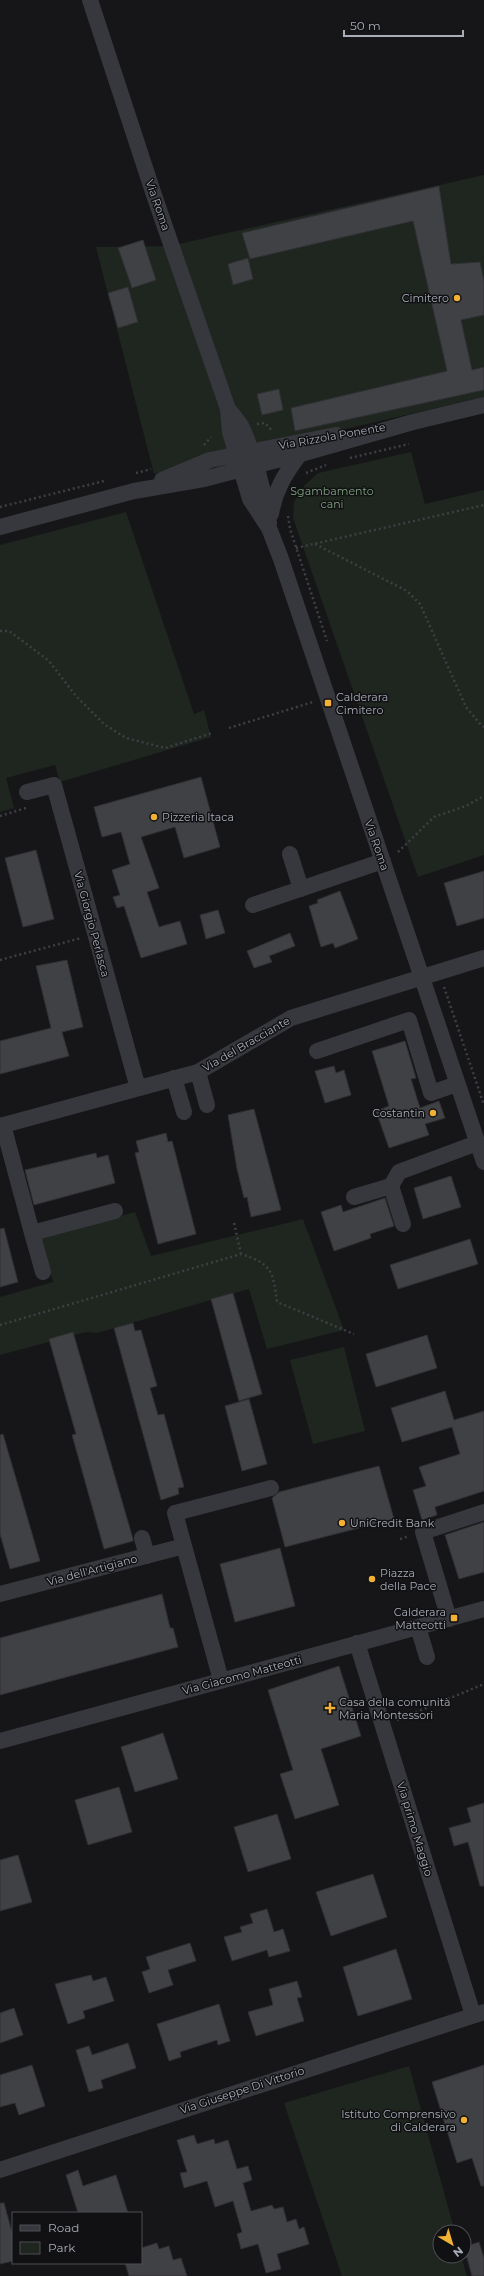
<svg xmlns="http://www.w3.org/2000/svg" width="484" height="2276" font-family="Montserrat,sans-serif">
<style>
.green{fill:#1e261f}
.building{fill:#404145;stroke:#303034}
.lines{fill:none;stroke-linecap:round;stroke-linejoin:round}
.path{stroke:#3d3f44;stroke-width:2.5;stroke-dasharray:2 3;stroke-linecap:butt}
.minor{stroke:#37383d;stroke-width:16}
.poi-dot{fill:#f2b134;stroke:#111113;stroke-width:1.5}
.labels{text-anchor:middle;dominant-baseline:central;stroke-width:3;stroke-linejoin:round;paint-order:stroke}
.street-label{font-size:11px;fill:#a8adb8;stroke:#111113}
.poi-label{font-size:11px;fill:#a8adb8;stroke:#111113;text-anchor:start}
.park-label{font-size:11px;fill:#7fa381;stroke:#111113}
</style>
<rect width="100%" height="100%" fill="#161618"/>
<path class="green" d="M484,175v222l-274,63 -56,14 -58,-227 74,-1z
M411,452l14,52 59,-14v365l-66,22 -125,-359 1,-16 11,-17 13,-12z
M126,512l68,202 10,-4 7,27 -151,45 -5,-17 -49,13 8,30 -14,4v-267z
M135,1212l16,44 152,-37 41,111 -77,19 -18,-60 -152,44 -11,-1 -86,23v-58l53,-15 -12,-44z
M344,1347l21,84 -52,13 -23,-84z
M409,2066l46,166h-15v24h21l6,20h-125l-58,-173z"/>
<path class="building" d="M439,186l12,78 29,-2 4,19v34l-23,5 11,50 12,-3v23l-189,41 -4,-23 156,-37 -34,-150 -163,38 -8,-26z
M143,240l13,40 -24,8 -14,-40z
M248,258l5,21 -20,6 -5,-21z
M128,287l10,35 -20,6 -10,-35z
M279,389l4,21 -21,5 -5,-21z
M201,777l19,70 -36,11 -9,-31 -34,10 18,51 -12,4 12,35 21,-6 7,23 -46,14 -17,-52 -7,2 -4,-11 7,-2 -8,-25 18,-6 -9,-32 -19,5 -8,-30z
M36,850l18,69 -31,8 -18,-69z
M484,871v47l-27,8 -13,-43z
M340,891l18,48 -23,9 -2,-5 -12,4 -12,-41 9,-3 -1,-3z
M218,910l7,23 -19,6 -6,-24z
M290,933l5,13 -26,10 3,6 -18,6 -7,-17z
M67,960l16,67 -21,5 7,24 -69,18v-33l51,-13 -15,-62z
M405,1041l11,37 -5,1 9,29 19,-7 6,17 -20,6 4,11 -40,13 -13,-37 13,-5 -17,-55z
M334,1066l2,7 8,-3 7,25 -26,8 -10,-32z
M254,1109l27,101 -30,7 -4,-20 -3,1 -7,-29 -9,-54z
M166,1133l2,9 4,-1 3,11 21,82 -38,10 -23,-91 4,-1 -3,-11z
M96,1153l1,5 11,-3 7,28 -81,22 -9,-35z
M451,1176l10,31 -38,12 -9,-31z
M385,1198l9,28 -24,8 1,4 -37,13 -13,-39 20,-7 2,7z
M4,1228l14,54 -18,5v-58z
M470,1239l8,25 -80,25 -8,-24z
M233,1293l29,101 -23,7 -28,-102z
M133,1323l2,8 6,-1 16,56 -7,2 8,27 6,-1 20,73 -6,1 1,6 -18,6 -47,-172z
M73,1332l60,207v2l-29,8 -32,-114 4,-1 -27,-95z
M427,1335l10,33 -61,19 -10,-33z
M445,1391l9,29 30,-9v80l-49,16 2,8 -15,5 -9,-30 13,-4 -7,-19 41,-13 -8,-27 -50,15 -11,-34z
M249,1399l18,65 -25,7 -17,-65z
M3,1434l37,127 -30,8 -10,-35v-99z
M379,1466l15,53 -109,28 -13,-49 7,-6z
M484,1522v50l-25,7 -14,-44z
M280,1548l15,58 -60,16 -15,-58z
M162,1594l8,34h3l5,19 -178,48v-57z
M339,1666l22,70 -40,13 18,56 -44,14 -15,-45 13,-4 -25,-80z
M163,1733l15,46 -43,13 -14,-45z
M119,1787l13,45 -44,13 -13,-45z
M484,1803v83h-4l-12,-44 -14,4 -5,-18 22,-6 -4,-14z
M277,1814l14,45 -43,13 -14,-45z
M18,1855l14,47 -32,9v-51z
M373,1874l14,43 -56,19 -15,-44z
M267,1909l7,23 9,-3 7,22 -21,6 -2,-7 -35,11 -8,-24 18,-5 -2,-5 13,-4 -3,-9z
M190,1943l6,18 -28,9 5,15 -24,8 -7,-21 8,-3 -4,-12z
M396,1949l16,50 -54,17 -15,-49z
M91,1975l2,6 13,-4 8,24 -31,10 2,7 -17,6 -13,-40z
M297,1981l5,16 -5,1 7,23 -48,15 -8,-24 25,-7 -4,-16z
M219,2004l11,37 -12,4 -1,-5 -37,12 1,5 -12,4 -12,-37z
M14,2008l9,27 -23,8v-30z
M128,2043l8,25 -35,12 2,8 -14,4 -13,-42 13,-4 3,9z
M32,2065l13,41 -26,9 -4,-12 -15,4v-32z
M484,2065v121h-3l-9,-28 -15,5 -25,-81z
M194,2135l3,9 17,-5 1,5 13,-4 9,29 11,-3 4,14 -9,3 8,28 21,-6 2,4 9,-2 4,15 9,-3 3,10 5,-2 5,17 -32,10 4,15 -15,4 -8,-29 -17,5 -4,-15 5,-2 -9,-31 -18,6 -8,-26 -23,7 -4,-15 7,-1 -10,-32z
M78,2170l5,16 33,-11 12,38h-50l-12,-38z
M0,2203h4l9,33v25l-13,3z
M479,2242l5,16v18h-12l-8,-29z
M157,2243l2,6 10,-3 4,14 8,-2 6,18h-58l-4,-13h16v-15z"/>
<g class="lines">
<path class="path" d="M257,424l8,-1 8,9
M204,445l7,-8
M350,458l59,-14
M136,473l15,-4
M306,473l20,-8
M0,507l104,-26
M288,516l2,13 37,112
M315,544l92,47 13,13 46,103 15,18 3,2
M296,548l188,-43
M0,631h9l40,30 27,35 28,28 22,14 39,10 47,-15
M229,728l84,-26
M0,816l26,-8
M398,852l36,-35 32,-11 18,-10
M0,960l81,-22
M444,987l40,118
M234,1223l7,31
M0,1325l241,-71c31,10 32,17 36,48l77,32
M400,1539l9,-3
M397,1720l87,-36"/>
<path class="minor" d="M90,0l64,195 74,214 2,23 20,67 19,29 12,31 203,603
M228,409c5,7 12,13 15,21 13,29 21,62 26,93
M162,480l48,-20 126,-25
M271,514c4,-24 14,-40 28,-59
M0,527l134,-36 70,-12 97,-25 112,-32 71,-17
M27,792l27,-7 84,303
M290,854l11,35
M253,905l130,-44
M317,1051l92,-31 22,73 26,-9
M198,1072l9,33
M174,1078l10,34
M3,1125l29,108 83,-22
M0,1126l198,-54 93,-54 193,-60
M391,1186l12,38
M354,1197l37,-11 8,-14 78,-29
M32,1233l11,39
M142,1538l5,18
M184,1546l-9,-33 96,-25
M0,1594l184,-48 37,134
M449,1619l-26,-87 61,-20
M418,1627l9,30
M357,1643l116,372
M0,1741l484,-132
M0,2170l484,-158"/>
</g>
<g class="poi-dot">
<circle cx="457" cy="298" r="4"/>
<rect x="324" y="699" width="8" height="8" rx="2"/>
<circle cx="154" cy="817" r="4"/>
<circle cx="433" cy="1113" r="4"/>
<circle cx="342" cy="1523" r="4"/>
<circle cx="372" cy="1579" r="4"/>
<rect x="450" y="1614" width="8" height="8" rx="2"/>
<path d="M328 1702h4v4h4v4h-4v4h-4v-4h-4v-4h4z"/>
<circle cx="464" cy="2120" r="4"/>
</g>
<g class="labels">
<g class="street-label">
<text transform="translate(158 205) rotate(71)">Via Roma</text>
<text transform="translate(332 436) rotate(-10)">Via Rizzola Ponente</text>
<text transform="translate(377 845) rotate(71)">Via Roma</text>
<text transform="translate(92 924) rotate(75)">Via Giorgio Perlasca</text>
<text transform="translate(246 1044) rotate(-30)">Via del Bracciante</text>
<text transform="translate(92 1570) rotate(-15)">Via dell'Artigiano</text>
<text transform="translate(242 1675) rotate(-15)">Via Giacomo Matteotti</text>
<text transform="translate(415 1829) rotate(73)">Via primo Maggio</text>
<text transform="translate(242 2090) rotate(-18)">Via Giuseppe Di Vittorio</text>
</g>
<g class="poi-label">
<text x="449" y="298" text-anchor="end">Cimitero</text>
<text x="336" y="697">Calderara<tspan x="336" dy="13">Cimitero</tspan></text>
<text x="162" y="817">Pizzeria Itaca</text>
<text x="425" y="1113" text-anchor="end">Costantin</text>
<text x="350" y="1523">UniCredit Bank</text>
<text x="380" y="1573">Piazza<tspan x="380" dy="13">della Pace</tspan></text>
<text x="446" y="1612" text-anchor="end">Calderara<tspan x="446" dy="13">Matteotti</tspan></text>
<text x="339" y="1702">Casa della comunità<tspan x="339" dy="13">Maria Montessori</tspan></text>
<text x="456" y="2114" text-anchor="end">Istituto Comprensivo<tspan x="456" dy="13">di Calderara</tspan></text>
</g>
<g class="park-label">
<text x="332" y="491">Sgambamento<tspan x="332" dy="13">cani</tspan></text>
</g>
</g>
<rect x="12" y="2212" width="130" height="52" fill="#111113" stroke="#4d4f55"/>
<rect x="20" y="2225" width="20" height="6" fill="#37383d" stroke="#4d4f55"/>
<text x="48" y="2232" font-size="12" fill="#a8adb8">Road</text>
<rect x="20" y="2242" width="20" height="12" fill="#1e261f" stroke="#4d4f55"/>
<text x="48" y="2252" font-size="12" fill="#a8adb8">Park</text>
<g transform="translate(452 2244) rotate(142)"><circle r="19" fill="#111113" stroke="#4d4f55"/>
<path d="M0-3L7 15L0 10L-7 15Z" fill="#f2b134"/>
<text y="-6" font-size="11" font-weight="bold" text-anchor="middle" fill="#a8adb8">N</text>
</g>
<path d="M344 30v6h119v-6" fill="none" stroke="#a8adb8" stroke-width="2"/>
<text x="350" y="30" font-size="12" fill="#a8adb8" stroke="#111113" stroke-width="3" paint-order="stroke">50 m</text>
</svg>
